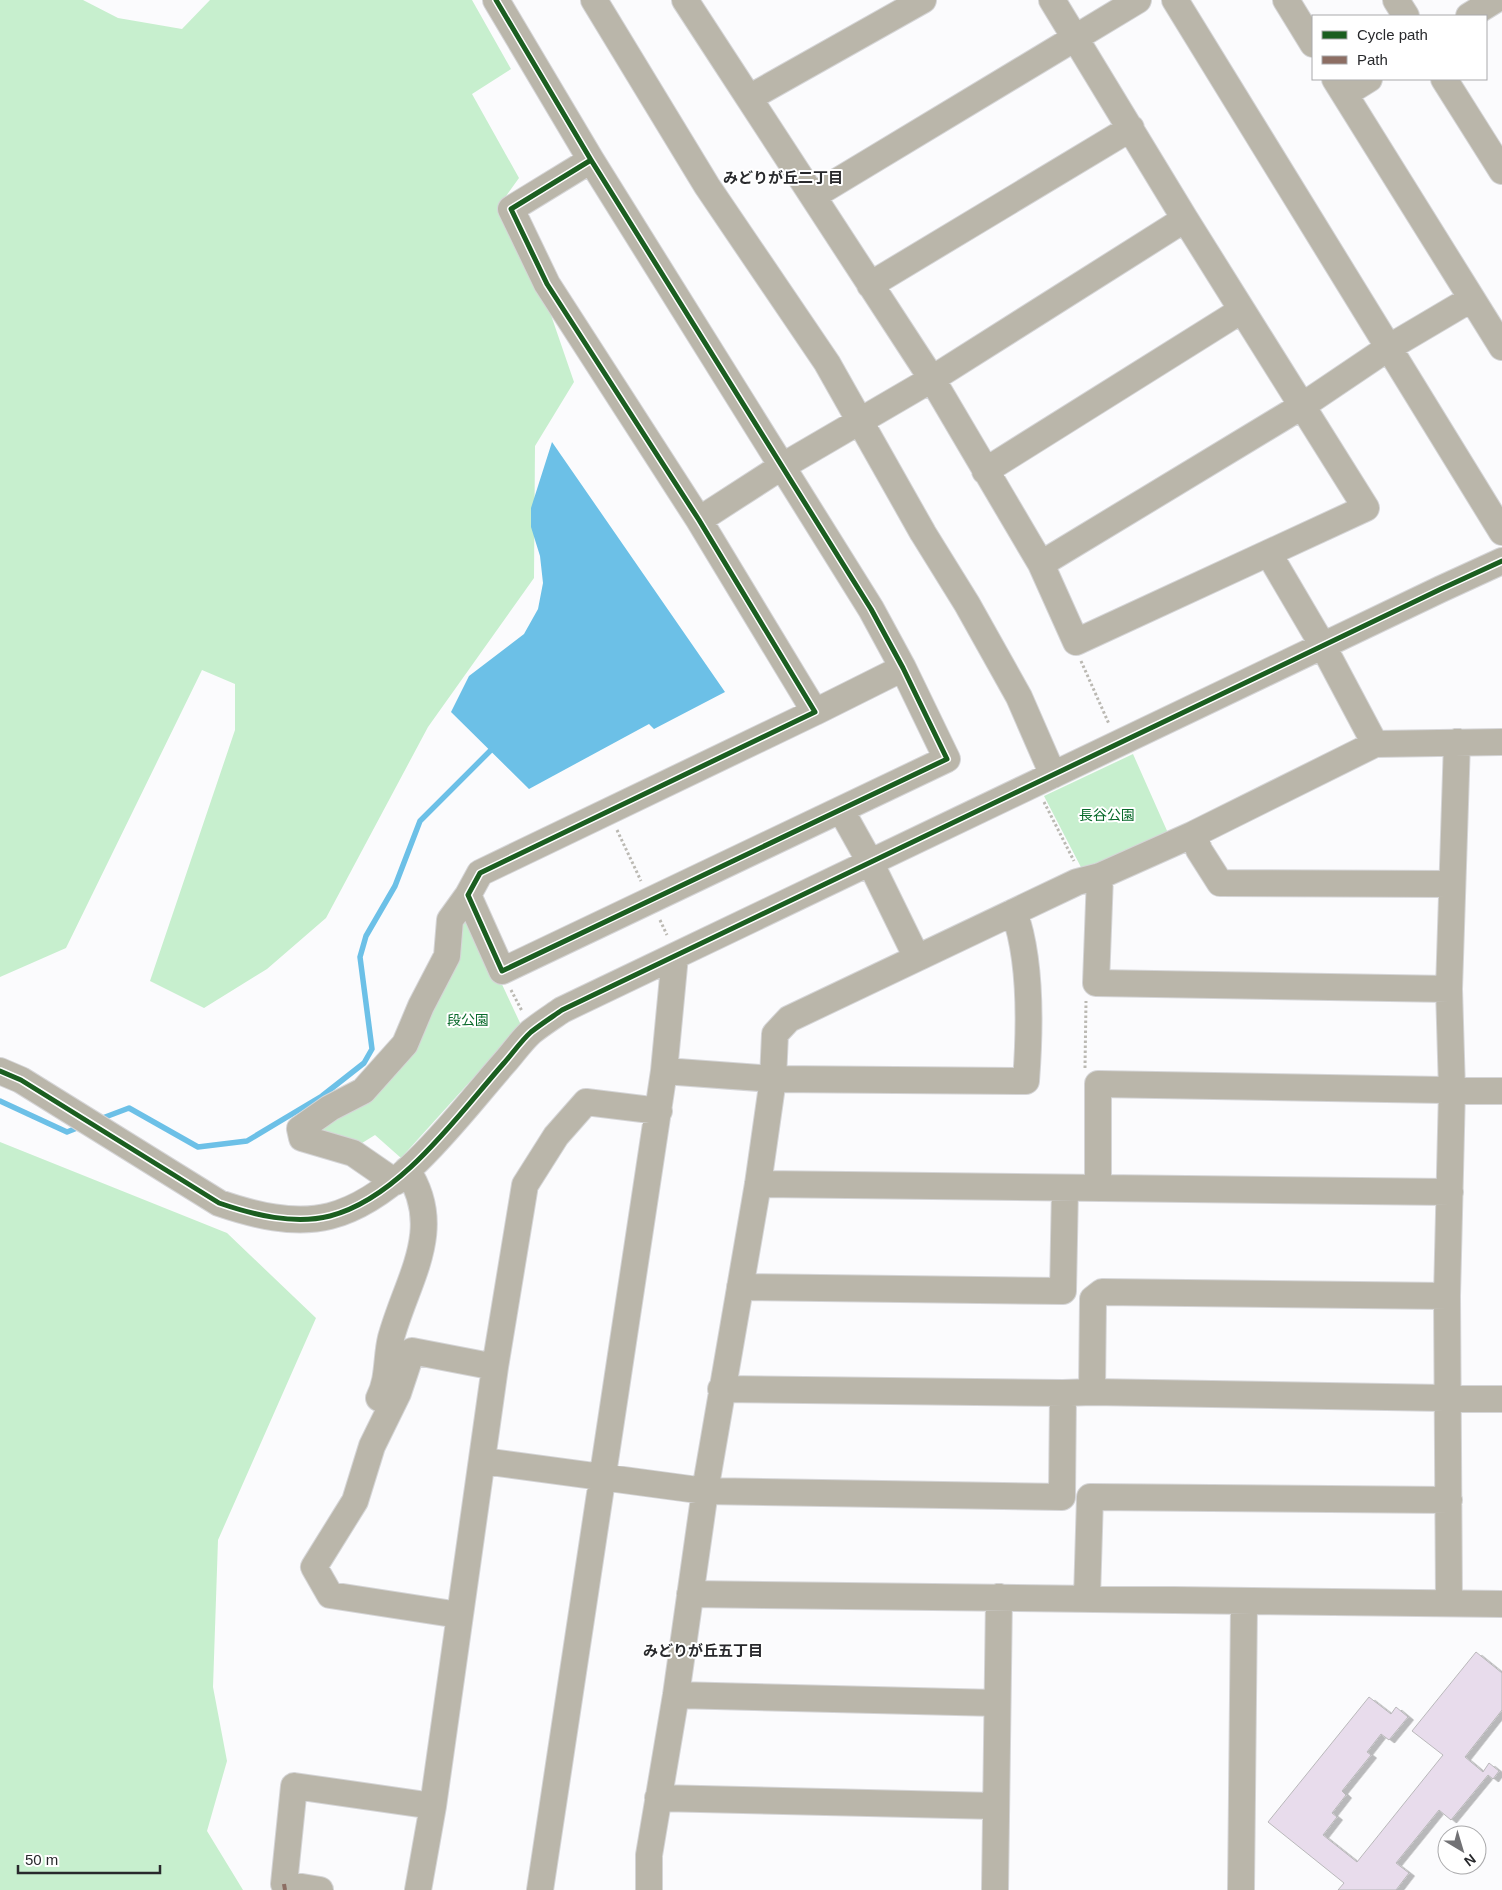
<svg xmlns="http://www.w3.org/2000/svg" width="1502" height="1890" font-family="Arial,'Noto Sans JP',sans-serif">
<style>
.green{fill:#c7efce}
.water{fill:#6cc0e7}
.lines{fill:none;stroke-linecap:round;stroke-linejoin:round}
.stream{stroke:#6cc0e7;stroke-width:5.5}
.building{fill:#e8dcec;stroke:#b9b8ba;filter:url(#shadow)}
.minor-casing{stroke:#d5d5d7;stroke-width:28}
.path{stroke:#bbb9b3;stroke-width:3;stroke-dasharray:2.5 2.5;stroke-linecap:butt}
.minor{stroke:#bab6aa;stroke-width:26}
.quiet{stroke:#8d6e63;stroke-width:4;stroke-dasharray:8 4;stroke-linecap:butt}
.cycleway-casing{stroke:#fff;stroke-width:8}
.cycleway{stroke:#1b5e20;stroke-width:5}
.labels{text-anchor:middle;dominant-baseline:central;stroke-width:4;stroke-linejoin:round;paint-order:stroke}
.park-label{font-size:14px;fill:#096a2b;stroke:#fff}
.neighbourhood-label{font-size:15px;font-weight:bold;fill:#28292c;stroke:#fff}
</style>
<defs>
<filter id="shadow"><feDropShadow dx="5.5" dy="3" stdDeviation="0" flood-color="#0004"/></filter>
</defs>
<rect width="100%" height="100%" fill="#fbfbfd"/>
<path class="green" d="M0,0h83l35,18 64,11 28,-29h262l39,69 -39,25 47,84 -18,25 40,83 33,96 -39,64 -1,132 -106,149 -102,191 -59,51 -63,39 -54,-27 85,-251v-46l-33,-14 -136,278 -66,29z
M1133,754l35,79 -84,40 -40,-77z
M457,916l15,4 49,105 -120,133 -26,-23 -21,13 -43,-13 53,-38z
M0,1142l227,91 89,85 -98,222 -5,147 14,74 -20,70 36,59h-243z"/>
<path class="water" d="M552,442l173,250 -71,37 -5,-5 -120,65 -78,-77 18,-36 55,-42 14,-25 5,-26 -3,-27 -9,-29v-19z"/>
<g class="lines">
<path class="stream" d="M0,1101l67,31 15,-6
M100,1119l29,-11 69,39 49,-6 75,-45 42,-33 8,-14 -12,-92 6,-21 29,-50 25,-65 71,-71"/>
</g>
<path class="building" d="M1476,1652l26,21v37l-37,47 18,15 6,-9 10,8 -6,8 -5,-4 -37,45 -12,-10 -43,53 13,10 -13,17h-58l6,-7 -76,-61 101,-125 22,17 5,-7 12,10 -19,23 -8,-6 -14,18 4,3 -29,36 4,4 -14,18 5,4 -14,18 34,27 86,-107 -31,-24z"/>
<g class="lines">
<defs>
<path id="minor" d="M496,0l95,160 280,449 32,59 44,91 -445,212 -34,-76 12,-22 335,-161 -116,-192 -152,-236 -36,-75 80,-49
M594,0l113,186 120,177 96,170 44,71 52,93 34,78
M685,0l247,379 109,185 35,78 290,-134 -181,-289 -133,-219
M1175,0l327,532
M1286,0l27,44
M1396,0l10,16
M1469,16l26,-16
M1335,79l167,268
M1444,79l58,92
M1345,94l24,-15
M749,98l174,-98
M813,196l325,-196
M870,285l261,-157
M985,471l257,-161
M699,520l82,-53 151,-88 253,-160
M1269,554l54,92 52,98
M1041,564l261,-158 86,-58 83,-49
M815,712l88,-44
M841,810l29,52 47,96
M1194,834l5,16 21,33 232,1
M1100,876l-4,107 353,6
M0,1071l21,9 198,123c35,12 75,22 111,13 70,-18 128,-101 174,-153 9,-10 17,-22 27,-31 10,-8 21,-15 31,-22l879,-421 61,-28
M664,1071l109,8 253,2c4,-52 6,-120 -12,-169
M395,1182l-42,-29 -51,-15 -2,-9 30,-21 33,-17 42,-47 16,-38 26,-50 3,-36 18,-25
M758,1184l692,8
M1098,1188v-104l404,7
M740,1287l323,4 2,-103
M721,1389l342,4 29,-1 410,7
M1092,1392l1,-93 9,-7 345,4
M379,1398c10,-19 7,-40 12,-60 16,-59 55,-109 16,-168
M483,1461l222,30 357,6 1,-104
M690,1594l812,10
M1087,1598l3,-101 359,3
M1449,1603l-2,-307 5,-206 -3,-101 8,-247
M459,1615l-129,-20 -16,-28 41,-66 17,-55 26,-53 14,-42 83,16
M676,1695l321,8
M658,1798l337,8
M320,1890l-36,-6 10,-98 139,20
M418,1890l15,-84 62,-439 30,-182 31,-49 30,-34 73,9
M540,1890l124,-819 11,-115
M649,1890v-35l27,-160 29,-204 53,-307 15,-105 2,-45 14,-15 288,-137 23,-6 94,-42 181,-90 127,-2
M995,1890l4,-293
M1241,1890l3,-287"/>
</defs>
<use href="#minor" class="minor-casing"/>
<path class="path" d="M1081,661l28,63
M1044,802l30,59
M617,830l24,51
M660,920l7,15
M511,990l11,21
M1085,1068l1,-67"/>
<use href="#minor" class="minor"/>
<path class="quiet" d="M284,1884l1,6"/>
<defs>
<path id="cycleway" d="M496,0l95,160 280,449 32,59 44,91 -445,212 -34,-76 12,-22 335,-161 -116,-192 -152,-236 -36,-75 80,-49
M0,1071l21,9 198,123c35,12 75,22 111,13 70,-18 128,-101 174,-153 9,-10 17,-22 27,-31 10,-8 21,-15 31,-22l879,-421 61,-28"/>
</defs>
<use href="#cycleway" class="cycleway-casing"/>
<use href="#cycleway" class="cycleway"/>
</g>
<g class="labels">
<g class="park-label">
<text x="1107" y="815">長谷公園</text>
<text x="468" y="1020">段公園</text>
</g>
<g class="neighbourhood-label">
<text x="783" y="177">みどりが丘二丁目</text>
<text x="703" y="1650">みどりが丘五丁目</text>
</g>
</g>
<rect x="1312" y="15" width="175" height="65" fill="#ffffff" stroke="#a9a9ab"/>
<rect x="1322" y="31" width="25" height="8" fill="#1b5e20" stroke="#a9a9ab"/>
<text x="1357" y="40" font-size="15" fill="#28292c">Cycle path</text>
<rect x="1322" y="56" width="25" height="8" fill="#8d6e63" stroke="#a9a9ab"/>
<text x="1357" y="65" font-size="15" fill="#28292c">Path</text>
<g transform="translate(1462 1850) rotate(142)"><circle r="24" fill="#ffffff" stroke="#a9a9ab"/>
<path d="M0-4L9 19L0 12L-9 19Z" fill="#727275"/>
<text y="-8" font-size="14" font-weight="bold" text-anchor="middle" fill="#28292c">N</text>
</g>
<path d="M18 1865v8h142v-8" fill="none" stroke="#28292c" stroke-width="2.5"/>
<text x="25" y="1865" font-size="15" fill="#28292c" stroke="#ffffff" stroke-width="4" paint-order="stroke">50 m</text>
</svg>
